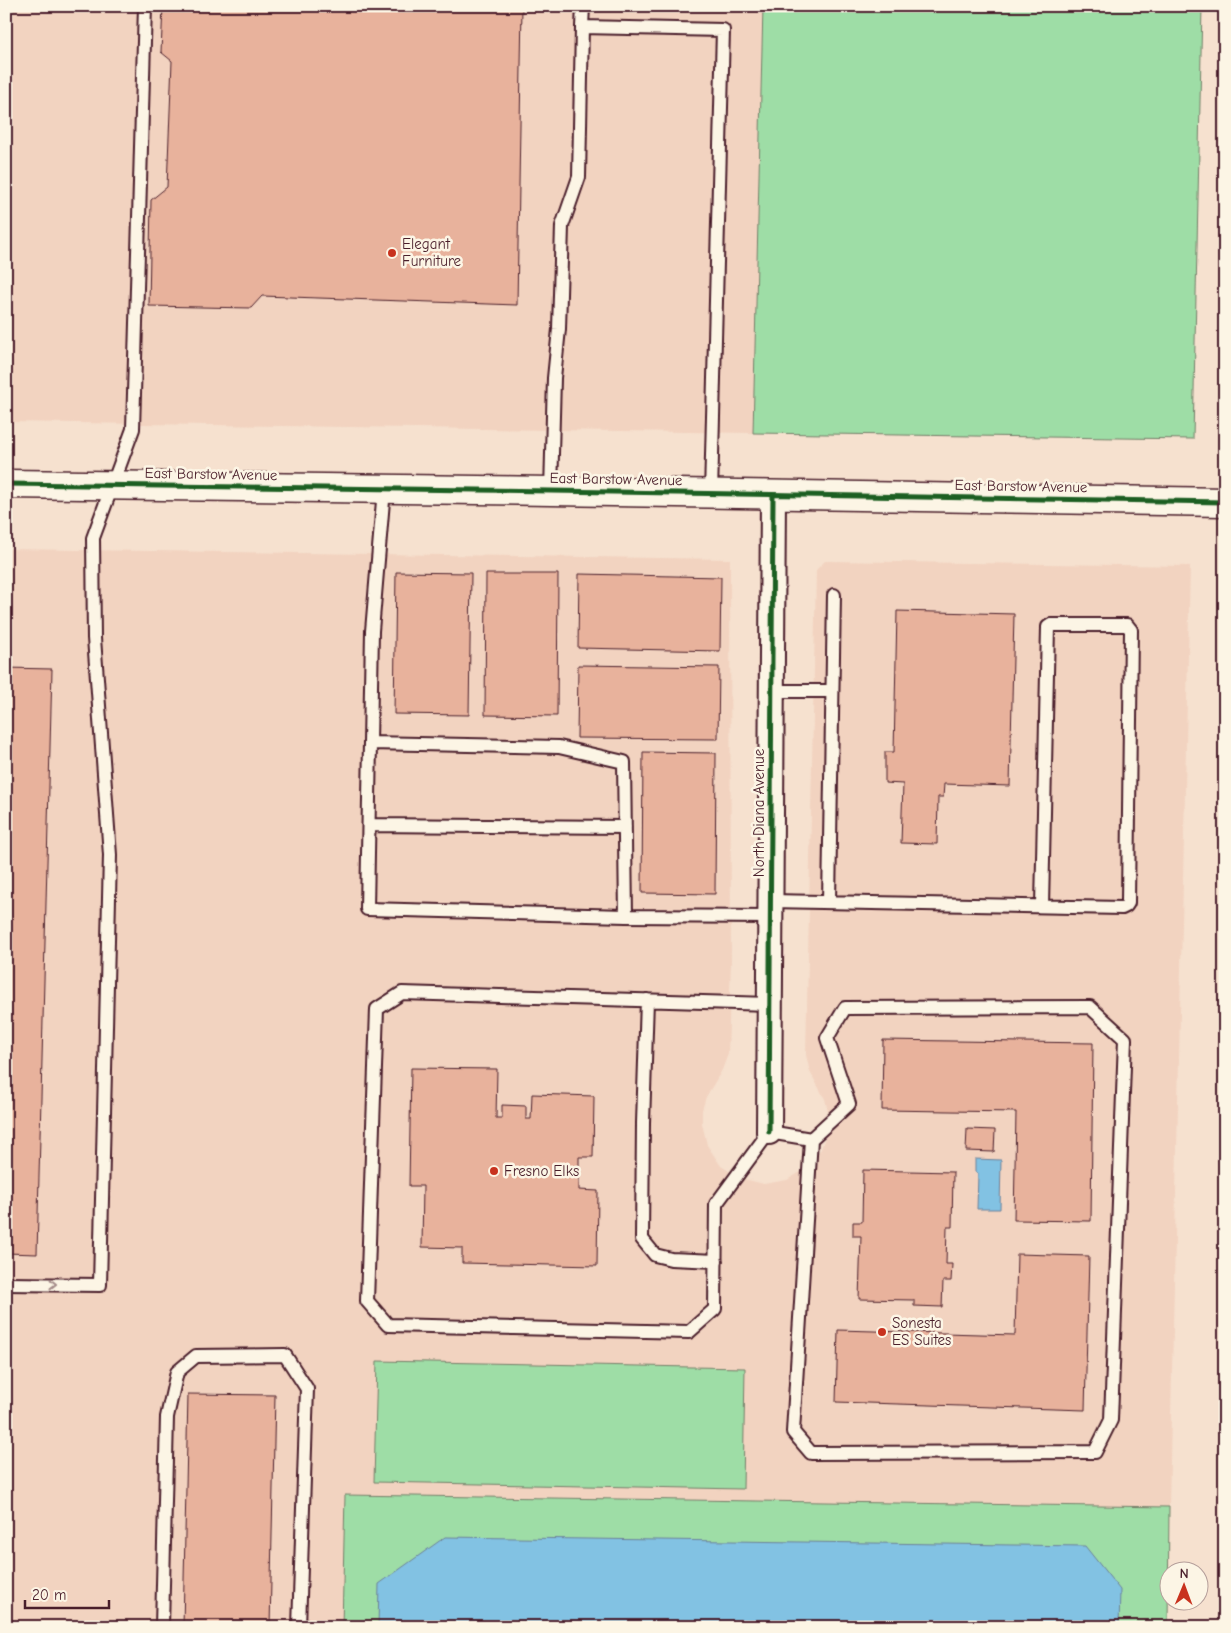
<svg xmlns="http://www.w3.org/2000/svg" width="1231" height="1633" font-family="'Comic Neue',sans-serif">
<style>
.built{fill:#f2d3c0}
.green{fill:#9edda6;stroke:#747e68}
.water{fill:#82c2e3;stroke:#6c8199}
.building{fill:#e8b29c;stroke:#4a1f2b}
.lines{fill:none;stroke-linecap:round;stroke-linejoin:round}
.service-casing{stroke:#4a1f2b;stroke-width:16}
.minor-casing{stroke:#4a1f2b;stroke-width:28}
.secondary-casing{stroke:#4a1f2b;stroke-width:31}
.service{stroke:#fcf5e5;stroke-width:12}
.minor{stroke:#fcf5e5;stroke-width:24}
.secondary{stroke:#fcf5e5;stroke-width:28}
.cycleway-casing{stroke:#fcf5e5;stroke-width:8}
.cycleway{stroke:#1b5e20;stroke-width:5}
.oneway{stroke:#a38a88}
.poi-dot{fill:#c8321e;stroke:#fcf5e5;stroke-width:2}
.labels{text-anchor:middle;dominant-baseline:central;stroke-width:5;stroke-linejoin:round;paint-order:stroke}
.poi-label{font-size:15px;fill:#4a1f2b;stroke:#fcf5e5;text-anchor:start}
.street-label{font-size:15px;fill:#4a1f2b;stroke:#fcf5e5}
</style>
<rect width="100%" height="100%" fill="#f6e1cf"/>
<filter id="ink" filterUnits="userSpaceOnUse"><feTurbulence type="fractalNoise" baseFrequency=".02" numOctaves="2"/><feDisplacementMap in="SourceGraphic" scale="10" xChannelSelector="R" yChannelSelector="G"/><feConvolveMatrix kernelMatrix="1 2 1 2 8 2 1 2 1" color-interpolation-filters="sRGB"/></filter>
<g filter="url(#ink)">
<path class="built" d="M6,6h757l-10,427 -747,-11z
M6,549l724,10 1,402 -3,93 -6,16 -16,27 -4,13v13l5,22 14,21 19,12 24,6 23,-4 20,-12 14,-19 8,-23 -1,-14 -3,-13 -15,-27 -4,-17 10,-485 9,-9 365,5 -21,941 -824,-12 -3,132h-336z"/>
<path class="green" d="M763,6h439l-9,433 -440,-6z
M377,1361l368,7 -2,121 -369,-7z
M345,1495l824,12 -1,120h-826z"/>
<path class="water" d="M975,1159l26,1 -1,49h-23l1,-36 -3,-1z
M445,1537l640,9 35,44 -1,37h-741l1,-43z"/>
<path class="building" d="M163,6h359l-5,299 -255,-9 -11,12 -102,-2 2,-106 16,-13 5,-126 -11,-9z
M396,572l75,1 -2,142 -75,-1z
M486,574h72l-1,142 -72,-1z
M579,574l142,3 -1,74 -142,-3z
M897,611l117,3 -4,172 -66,-2 -1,13h-5l-1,47 -36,-1 2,-59 -18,-1v-31h9z
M578,665l141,2 -1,72 -141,-1z
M6,668l46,1 -15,585 -31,-1z
M643,752l73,1 -1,141 -73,-1z
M883,1040l210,3 -2,178 -77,-1 2,-108 -134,-2z
M411,1068l86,1 -1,49h6v-13l24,1v13h5l1,-25 62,2 -1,61h-14v33l19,1 -1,75 -135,-3v-15l-40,-1 1,-61h-14z
M967,1129l28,1 -1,22 -28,-1z
M863,1170l90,2 -1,55h-5l-1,37h6l-1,17h-8l-1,26 -28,-1v-6l-55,-1 2,-63h-8v-14h9z
M1017,1254l72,2 -4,154 -249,-8 2,-72 177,5z
M188,1394l87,1 -5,232h-87z"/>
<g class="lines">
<defs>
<path id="service" d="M582,27l1,-21
M384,489l-12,142 -2,112 189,4 65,15 2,154 145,1
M551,491l3,-113 5,-49 3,-103 17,-49 3,-150 141,3 -12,464
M772,691h60
M370,743l-3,166 259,7
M369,825l256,2
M771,901l351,7 4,-2 2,-3 3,-273 -4,-5h-76l-3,2 -6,279
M829,902l5,-307
M647,1000l-4,123 -1,116 13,16 16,4 45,2
M770,1004l-368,-11 -25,16 -10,292 21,24 301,7 26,-23 1,-105 53,-72 42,7 38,-35 -22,-66 18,-30 245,-1 35,32 -14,381 -16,32 -284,1 -18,-21 18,-293
M6,1284l94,1 10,-430 -16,-217 -1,-100 40,-109 12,-423
M162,1627l5,-210 10,-45 19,-16 89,-1 22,34 -8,238"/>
<path id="minor" d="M769,1132l4,-637"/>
<path id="secondary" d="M6,484l545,7 674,11"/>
</defs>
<use href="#service" class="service-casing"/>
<use href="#minor" class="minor-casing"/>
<use href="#secondary" class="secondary-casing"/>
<use href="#service" class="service"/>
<use href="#minor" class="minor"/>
<use href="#secondary" class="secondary"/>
<defs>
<path id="cycleway" d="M6,484l545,7 674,11
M769,1132l4,-637"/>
</defs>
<use href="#cycleway" class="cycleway-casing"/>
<use href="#cycleway" class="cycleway"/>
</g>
<defs><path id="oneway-chevron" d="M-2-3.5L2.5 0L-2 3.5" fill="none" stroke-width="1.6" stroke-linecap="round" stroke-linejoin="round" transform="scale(1.25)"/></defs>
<use class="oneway" href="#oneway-chevron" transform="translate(53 1284) rotate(1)"/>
</g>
<g class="poi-dot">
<circle cx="392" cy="253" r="5"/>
<circle cx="494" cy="1171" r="5"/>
<circle cx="882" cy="1332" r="5"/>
</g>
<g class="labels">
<g class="poi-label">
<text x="402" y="244">Elegant<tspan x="402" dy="17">Furniture</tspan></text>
<text x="504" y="1171">Fresno Elks</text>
<text x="892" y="1323">Sonesta<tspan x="892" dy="17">ES Suites</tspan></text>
</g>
<g class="street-label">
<text transform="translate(211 474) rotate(1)">East Barstow Avenue</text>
<text transform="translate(616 479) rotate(1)">East Barstow Avenue</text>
<text transform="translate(1021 486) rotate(1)">East Barstow Avenue</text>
<text transform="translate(759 813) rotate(-90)">North Diana Avenue</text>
</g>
</g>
<rect width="1231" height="1633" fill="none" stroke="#fcf5e5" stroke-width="25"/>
<rect x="12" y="12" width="1206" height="1608" fill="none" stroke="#4a1f2b" stroke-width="2" filter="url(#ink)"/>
<g transform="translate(1184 1586) rotate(1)"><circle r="24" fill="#fcf5e5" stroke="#b59f9b"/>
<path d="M0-4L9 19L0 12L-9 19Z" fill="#c8321e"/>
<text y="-8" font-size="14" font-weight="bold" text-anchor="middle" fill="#4a1f2b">N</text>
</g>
<path d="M25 1600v8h84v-8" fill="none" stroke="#4a1f2b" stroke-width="2.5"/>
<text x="32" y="1600" font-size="15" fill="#4a1f2b" stroke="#fcf5e5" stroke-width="4" paint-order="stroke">20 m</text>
</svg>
